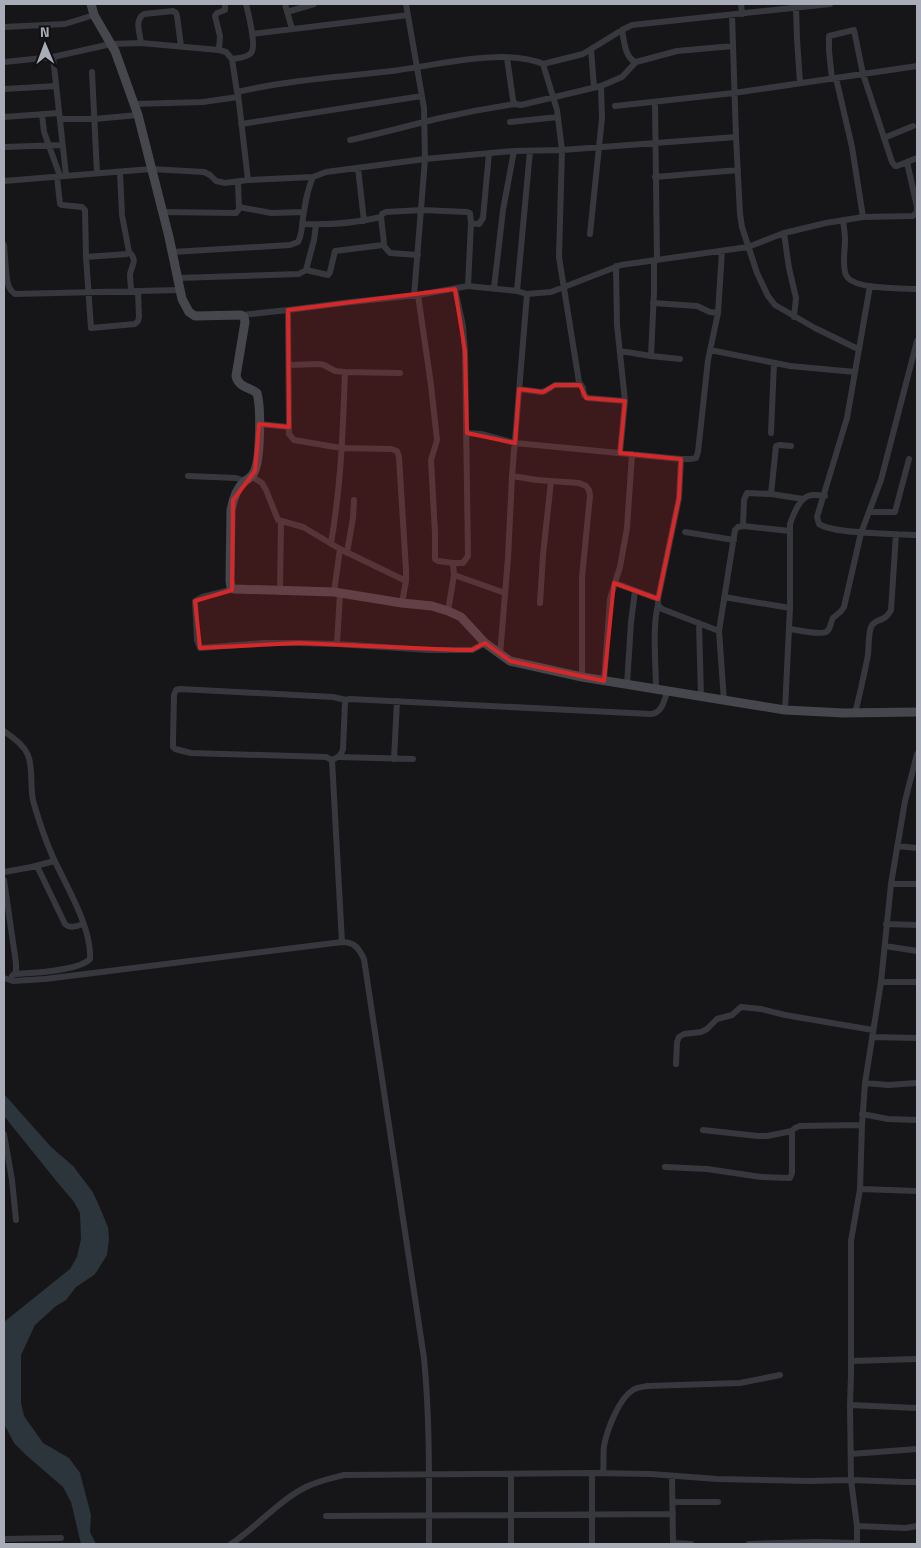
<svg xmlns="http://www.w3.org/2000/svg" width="921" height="1548" font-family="'Titillium Web',sans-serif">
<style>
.water{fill:#2c353c}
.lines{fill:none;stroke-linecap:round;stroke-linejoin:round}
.street{stroke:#37383d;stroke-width:6}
.secondary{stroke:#45474d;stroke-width:9}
.marked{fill:#d62828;fill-opacity:0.2;stroke:#d62828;stroke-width:4;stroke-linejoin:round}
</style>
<rect width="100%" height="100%" fill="#161618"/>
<path class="water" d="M4,1094l47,53 22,19 19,25 5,10 11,26 1,12 -2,16 -10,16 -3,4 -18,12 -10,13 -10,6 -21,19 -14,30v48l3,13 19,27 26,15 11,15 11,42 -1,17 6,12h-15l-10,-42 -8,-15 -37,-32 -12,-12 -10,-19v-102l66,-53 7,-12 4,-18 -1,-26 -6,-11 -16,-19 -54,-67z"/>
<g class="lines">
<path class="street" d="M285,4l7,25
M406,4l18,104 1,51 -11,137
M741,4l1,10
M796,8l1,31 3,44
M287,12l27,-8
M732,15l4,122 4,77 2,13 15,46 11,23 7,9 40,23 43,21
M4,27l61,-3 29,-9
M622,30c2,10 3,29 14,32l41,-11 56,-5
M252,34l156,-19
M141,43c-1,-10 -7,-23 3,-29l29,-3 3,2 1,3 4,30
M591,49l3,38
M219,50l1,-14 -5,-20 2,-3 8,-3v-6
M53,57l13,118
M507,58l6,42 2,4 6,1 80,-19 21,-9 14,-15
M232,59c5,-1 15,-1 19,-6 6,-7 -3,-40 -5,-49
M4,62l49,-5 58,-13 30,-1 78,7 7,2 6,7 5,33c51,-12 104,-15 155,-21 41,-5 115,-24 151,-7
M92,72l5,101
M836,78l16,69 11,70
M832,79l-3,-28v-15l25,-6 9,44 29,88 3,4h2l20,-8
M4,89l52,-3
M238,94l10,86
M655,102l2,157
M134,104l69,-2 35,-5
M615,106l119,-13 183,-27
M42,114l2,18 16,44
M4,117l55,-4
M60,119h34l44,-4
M510,122l48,-5
M241,124l181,-28
M884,138l29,-12
M350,140c29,-6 57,-14 86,-21 26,-6 52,-11 79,-15
M4,147l58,-2
M358,168l6,53
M57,177l3,27 2,1 20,2 3,3 1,47 5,71 44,-4 3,-3 1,-4 -1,-26
M655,177l83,-7
M4,181l147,-12 53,3 6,3 6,6 9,2 23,-3 65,-3
M239,207l32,6 33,-1
M162,212l74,1 3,-4 -1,-27
M843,220c1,7 2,14 2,20 0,9 -3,27 1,35 6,15 57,13 71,14
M471,223l8,1 4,-6 6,-65
M302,224c27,1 54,-1 79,-7
M784,233l5,35 7,30 -2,19
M590,234l12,-116 -1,-32
M4,245l2,25
M383,245l7,8 28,2
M129,252c9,8 3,13 1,22 0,5 1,11 1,17
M172,252l118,-7 8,-3c4,-7 4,-16 5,-24 2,-14 4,-28 10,-41l13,-5 99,-13 89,-8 48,-1 174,-13
M86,257l41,-3 2,-2 -7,-37 -2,-43
M616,266l1,59 8,76 -5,52
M4,270h2c1,9 1,19 9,24l165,-4
M306,270l22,5 2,-3 5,-21 48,-6 1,-2 -3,-26 1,-3 4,-2 36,-2 45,2 3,1 1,10 -3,63
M177,278l122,-4 7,-4 8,-30 2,-15
M870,286l-23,132 -30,99 2,7c14,10 78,10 98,11
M494,288l9,-78 11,-59
M517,291l13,-140
M418,295l13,90 6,55 -6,20 4,73v26l3,2 15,2
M653,303l44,3 13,6 8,1
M288,310l1,124 5,6 47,8 50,1 6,2 2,6 7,113v11l-4,22
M241,315l47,-5 63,-8 67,-7 50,-9 49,5 10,3 24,-2 70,-27 127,-18 36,-14 42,-10 37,-6 50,-1 4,-4v-5l-10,-45
M710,350l80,16 65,6
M620,351l31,5 29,3
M651,356l3,-64v-32
M289,365l30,-1 5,1 11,6 10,1 55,1
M519,389l22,3 4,-1 10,-6h25
M625,401l-37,-3 -4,-3 -1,-7 -4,-6 -20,-125 3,-107 -5,-40 -14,-46 40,-10 39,-24 10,-5 198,-21
M259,424l30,3
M467,433l14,1 34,9 166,16h9l6,-1 2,-6 10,-92 10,-47 4,-62
M771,433l3,-70
M681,459l-2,39 -21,101v6l4,4 57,22
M188,476l48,2 9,3
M251,476l11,7 4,7 12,30 25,7 37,22 66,32
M512,476l25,4 42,3 7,3 3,4 1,6 -8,81v100
M771,494l5,-48 3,-1 12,1
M870,512h25l14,-53
M743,526l1,-26 3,-7 24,1 32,5
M685,532l49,8
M331,543c10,-57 12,-114 14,-171
M347,553l6,-35 1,-18
M454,575l51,18
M615,583l43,16
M234,589l-32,8 -7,4 2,39 3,8 64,-5h35l38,1 92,6h43l13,-7
M280,592l1,-70
M334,592l6,-43
M724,597l66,11
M540,603l3,-48 8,-74
M448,611l6,-36 -1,-12h10l5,-7 -3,-205 -2,-25 -8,-37
M699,623l2,74
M790,629c7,1 30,6 36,3 5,-2 4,-9 7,-14 4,-4 8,-5 11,-11l17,-74 20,-53 36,-139
M337,644l3,-51
M500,655l8,-97 4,-82 15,-182
M604,681l6,-82 10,-32 7,-39 5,-74
M627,685l4,-63 4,-31
M656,690c0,-25 -4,-63 2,-85
M724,701l-5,-70 16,-101 3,-3 5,-1 47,5
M785,710l5,-102v-84c3,-9 9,-24 18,-28 5,-2 11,-1 17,0
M855,713c5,-19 9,-38 13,-58 1,-9 0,-19 3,-28 3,-9 14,-4 20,-17l5,-76
M4,731c9,7 19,13 24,24 6,16 1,33 6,49 5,17 11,35 18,51 13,29 40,72 38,104 -11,12 -59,14 -75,15
M339,757l74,2
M394,759l3,-58
M332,760c6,-3 9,-4 11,-11l2,-46 1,-3 4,-1 301,15c11,-1 13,-13 16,-22
M897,846l20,2
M37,866l28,58c5,5 12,2 18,0
M4,872l28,-5 22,-6
M4,880l12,83v9l-4,4
M891,884h26
M886,924l31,1
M342,942l-10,-182 -6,-3 -135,-4 -16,-4 -2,-2v-7l1,-45 2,-5 4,-1 153,8 13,3
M885,946l32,5
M4,978l9,3 32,-2 297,-37c12,0 17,6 22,17l60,399c6,62 5,124 5,186
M881,982h36
M872,1037l45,1
M676,1064l1,-22 2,-5 5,-3 17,-2 6,-3 10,-10 15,-4 9,-8 20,2 24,6 88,15
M865,1083l23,2 29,-2
M862,1114l26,5 29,1
M703,1130l55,6h9l25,-5
M4,1134l8,46 4,40
M665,1167l42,2 54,8 29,1 2,-5v-42l3,-3 5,-2 62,-1
M860,1189l57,2
M851,1361l66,-2
M850,1405l67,3
M851,1454l66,-5
M592,1473v71
M603,1473c1,-9 0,-18 1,-27 3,-16 15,-48 29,-56 4,-3 10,-3 15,-4l92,-3 40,-8
M511,1474v70
M672,1476l1,68
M673,1502h45
M326,1516l347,-2
M857,1526l49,2 11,-2
M4,1539l57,-1
M673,1543l18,1
M231,1544c26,-17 47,-43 75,-57 12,-6 26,-9 38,-12l248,-2 59,1 66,5 93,2 41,-1 54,2h12
M749,1544l67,-2 41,1
M857,1544v-18l-6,-46 -1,-75 1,-30v-134l9,-52 2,-64 3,-42 16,-101 10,-98 14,-83 12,-47"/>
<path class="secondary" d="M91,4l3,11 21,36 23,64 31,122 13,62 7,13 6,4 46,-1 3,2 1,5 -9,54c2,11 13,11 21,17 4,14 4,70 -4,81 -2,4 -6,5 -9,8 -8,7 -11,17 -13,28l-1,71 1,6 3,2 100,3 68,11 30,3 16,5 13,6 24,26 25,18 72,16 203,33 59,3 73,-1"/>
</g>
<path class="marked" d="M455,289l10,62 2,82 48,10 4,-54 24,3 12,-7h25l6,13 39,3 -5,52 61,6 -2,39 -21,101 -44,-16 -10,98 -94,-20 -25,-18 -13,7h-14l-159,-7 -99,5 -5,-47 37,-11 1,-90 22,-29 4,-47 30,3 -1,-117z"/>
<rect width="921" height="1548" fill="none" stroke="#a8adb8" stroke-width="10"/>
<g transform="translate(45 45) rotate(359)" stroke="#111113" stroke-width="4" paint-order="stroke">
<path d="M0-4L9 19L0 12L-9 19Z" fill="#a8adb8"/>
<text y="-8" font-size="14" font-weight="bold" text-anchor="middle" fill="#a8adb8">N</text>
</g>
</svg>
